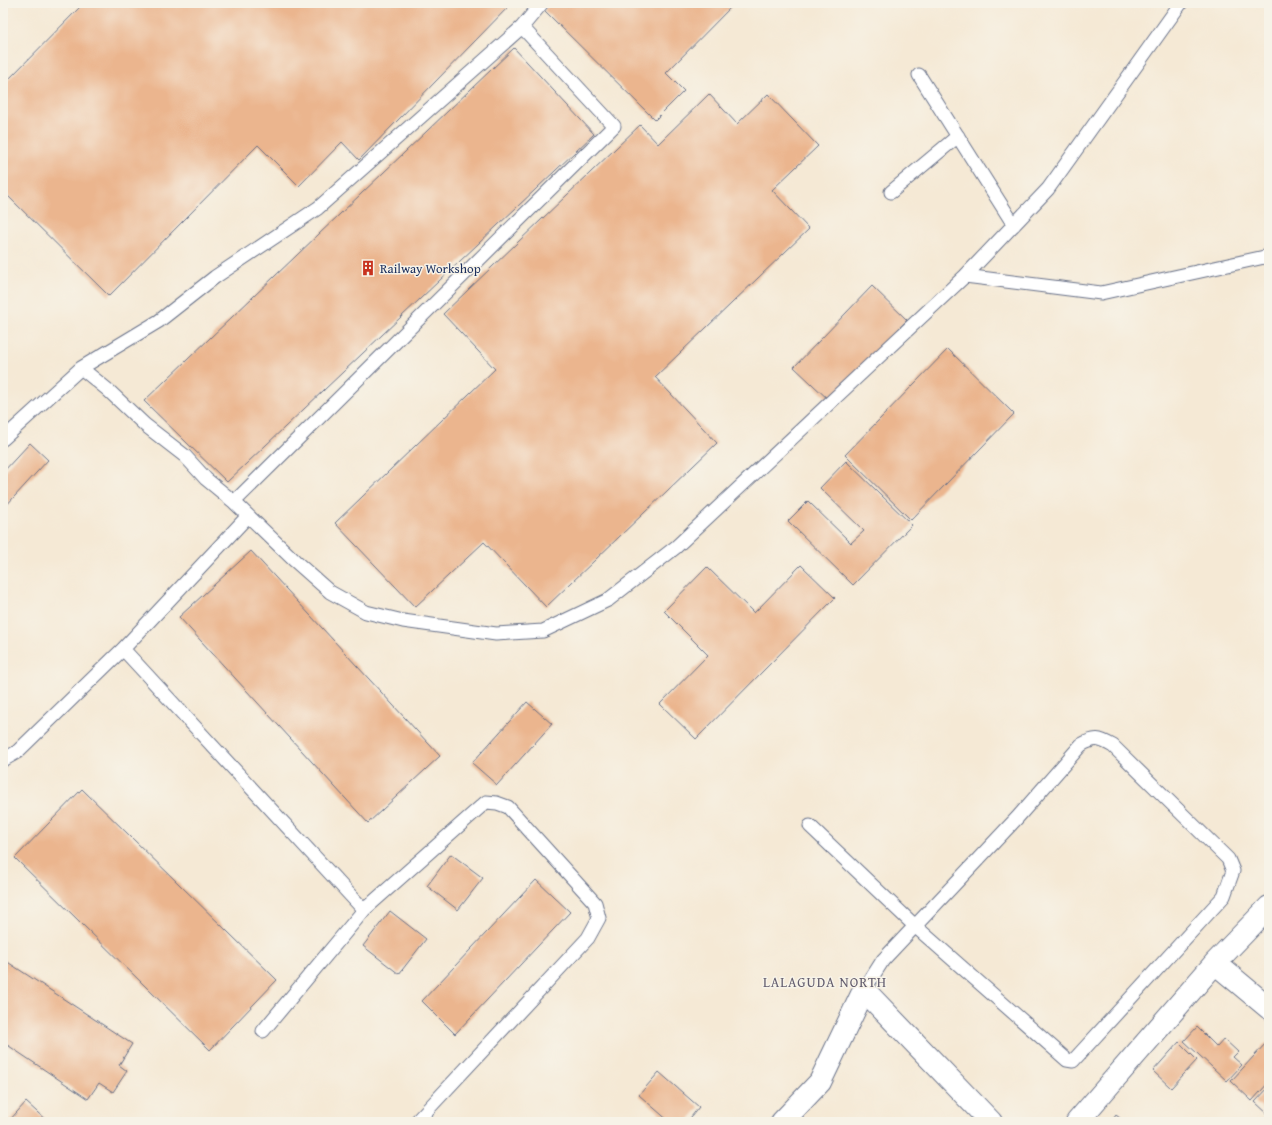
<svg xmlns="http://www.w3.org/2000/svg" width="1272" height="1125" font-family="'Gentium Book Plus',serif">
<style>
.building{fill:#ebb58e}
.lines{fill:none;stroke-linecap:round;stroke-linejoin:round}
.lane-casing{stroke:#677088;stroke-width:15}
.street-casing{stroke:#677088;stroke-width:24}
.lane{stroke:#fff;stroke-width:13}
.street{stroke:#fff;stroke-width:22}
.labels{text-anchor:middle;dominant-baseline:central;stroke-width:3;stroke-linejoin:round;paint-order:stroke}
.poi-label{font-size:13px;fill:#1b2f5e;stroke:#f7f3e8;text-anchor:start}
.neighbourhood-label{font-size:14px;letter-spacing:1px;fill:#645e6f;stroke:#f7f3e8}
</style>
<rect width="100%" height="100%" fill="#f7f3e8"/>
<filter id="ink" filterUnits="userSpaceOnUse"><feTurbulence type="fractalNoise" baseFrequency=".025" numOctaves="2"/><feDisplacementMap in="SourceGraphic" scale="8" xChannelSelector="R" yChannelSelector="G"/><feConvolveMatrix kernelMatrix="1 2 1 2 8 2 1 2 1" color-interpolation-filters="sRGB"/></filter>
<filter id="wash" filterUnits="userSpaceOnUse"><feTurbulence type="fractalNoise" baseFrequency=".012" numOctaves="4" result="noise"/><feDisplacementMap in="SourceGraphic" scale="16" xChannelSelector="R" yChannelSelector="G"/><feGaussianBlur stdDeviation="0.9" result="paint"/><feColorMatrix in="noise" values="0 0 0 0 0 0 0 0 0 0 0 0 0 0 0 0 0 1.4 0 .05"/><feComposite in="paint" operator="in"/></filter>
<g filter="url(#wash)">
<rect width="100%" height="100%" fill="#f5e9d5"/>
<g id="blocks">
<path class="building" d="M84,3h428l-153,157 -17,-18 -43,44 -41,-41 -149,151 -106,-105v-106z
M551,3h184l-69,70 18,18 -29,29 -111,-110z
M514,48l80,86 -367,348 -83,-81z
M709,94l28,30 31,-30 50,52 -46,44 37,39 -154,148 62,66 -171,164 -62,-65 -69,65 -80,-84 160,-154 -52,-55 197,-189 18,19z
M872,286l35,34 -77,81 -36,-34z
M948,349l66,65 -103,106 -66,-65z
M30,443l18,17 -45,49v-37z
M846,461l66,64 -59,60 -65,-64 20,-20 43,42 13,-12 -44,-43z
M251,551l189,205 -72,67 -189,-206z
M801,565l34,33 -139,141 -36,-35 48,-49 -44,-44 43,-44 47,46z
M527,702l25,22 -55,61 -25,-22z
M82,789l195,191 -67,70 -195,-192z
M451,854l32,24 -25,32 -31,-24z
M536,880l34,32 -115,122 -33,-33z
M390,911l36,28 -27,35 -36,-28z
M3,959l129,85 -13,21 8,6 -14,21 -14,-9 -11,16 -85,-57z
M1197,1027l20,20 7,-8 14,13 -5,5 9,8 -15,16 -43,-40z
M1179,1042l18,18 -26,28 -18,-17z
M1266,1043l3,3v36l-17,19 -21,-20z
M659,1072l40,35 -12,15h-17l-31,-27z
M1269,1087v28l-14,-13z
M26,1102l22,20h-40z
M1116,1115l9,7h-14z"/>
</g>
</g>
<g filter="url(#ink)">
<use href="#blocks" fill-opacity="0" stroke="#677088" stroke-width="1"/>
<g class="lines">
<defs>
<path id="lane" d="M919,75l95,150
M891,192l67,-56
M965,276l136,17 168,-37
M81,368l27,22 37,35 40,31 21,23 28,23 61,59 35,31 36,20 37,9 93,13 47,-3 65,-31 68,-53 289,-271 83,-87 133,-186
M3,439l78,-71 78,-47 56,-44 103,-69 204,-181 20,-24
M234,502l380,-376 -92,-99
M123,649l241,261 -101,121
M3,760l14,-8 106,-103 125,-133
M810,826l105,100 152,134 6,1 151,-165 9,-25 -5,-12 -115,-113c-14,-8 -18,-9 -32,-1l-64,73 -134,142 -19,30
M364,910l122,-108 11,1 11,4 87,96 4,15 -11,20 -172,184"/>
<path id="street" d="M1215,963l54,45
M782,1122l38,-40 44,-92 127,132
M1077,1122l138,-159 54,-56"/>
</defs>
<use href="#lane" class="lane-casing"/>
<use href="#street" class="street-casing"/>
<use href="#lane" class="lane"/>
<use href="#street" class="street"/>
</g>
</g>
<defs>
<symbol id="building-bare" viewBox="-9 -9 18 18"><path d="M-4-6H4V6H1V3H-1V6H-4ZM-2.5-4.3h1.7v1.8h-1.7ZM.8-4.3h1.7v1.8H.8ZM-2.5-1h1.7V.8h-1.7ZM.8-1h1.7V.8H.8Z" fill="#c8321e" stroke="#f7f3e8" stroke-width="2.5" paint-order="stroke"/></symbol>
</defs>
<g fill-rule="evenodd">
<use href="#building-bare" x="357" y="257" width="22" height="22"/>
</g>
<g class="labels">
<g class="poi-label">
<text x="380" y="268">Railway Workshop</text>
</g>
<g class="neighbourhood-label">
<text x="825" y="982">LALAGUDA NORTH</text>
</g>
</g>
<rect width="1272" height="1125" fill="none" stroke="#f7f3e8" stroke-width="16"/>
</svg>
